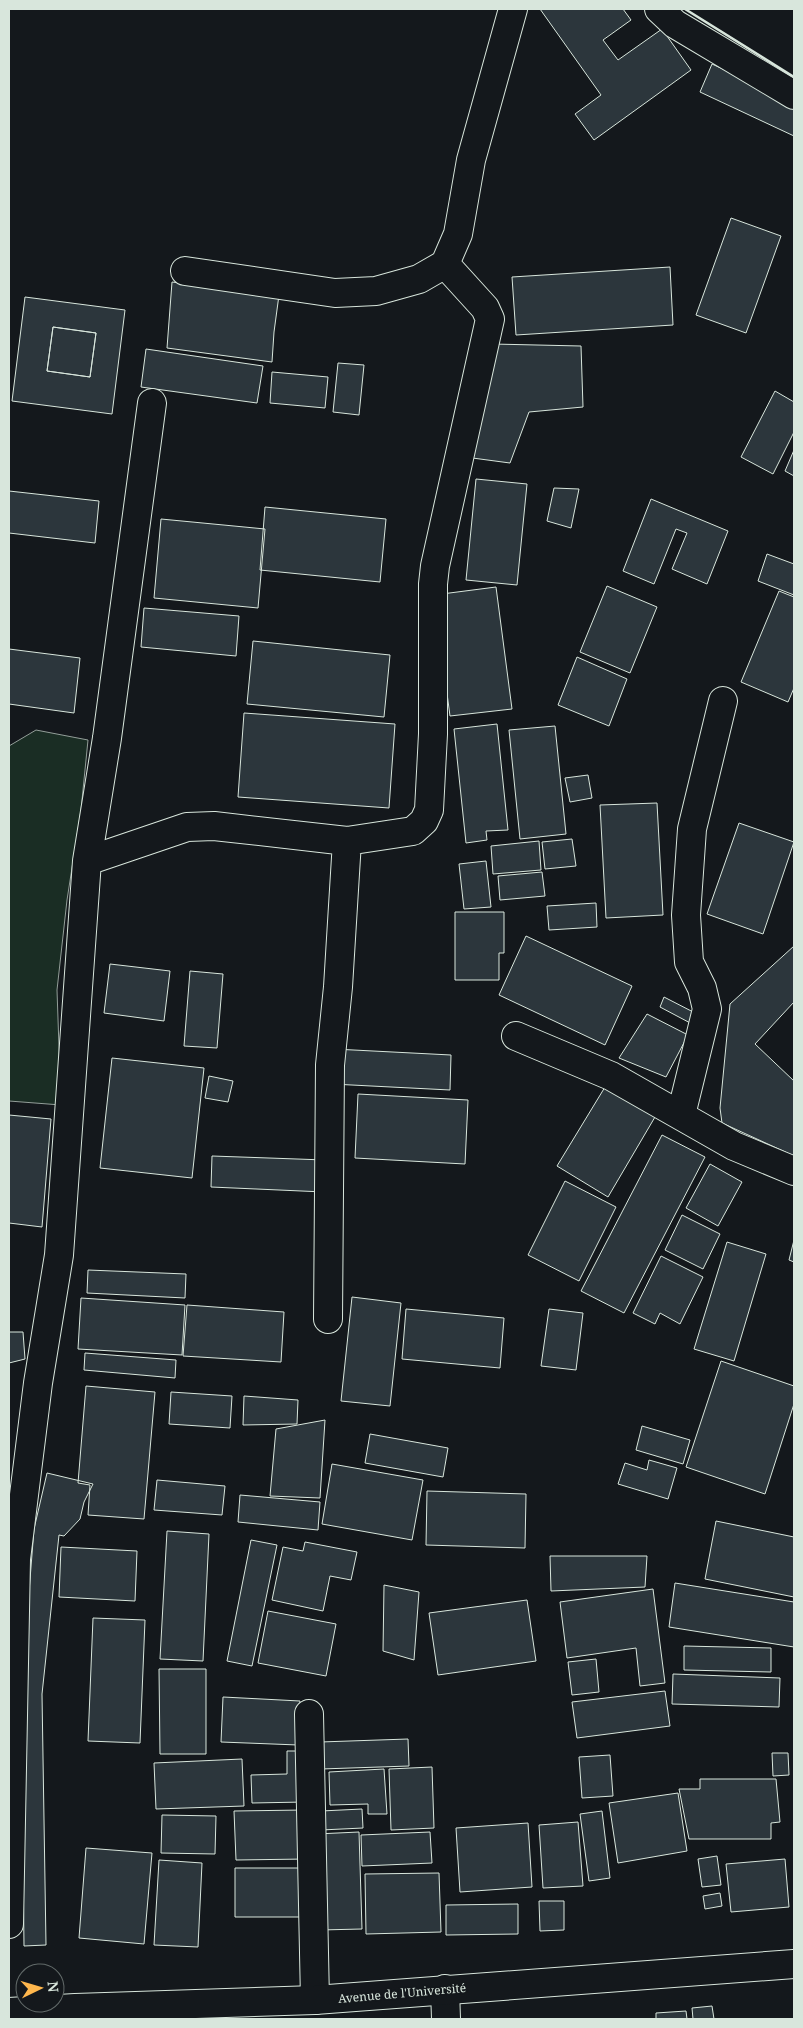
<svg xmlns="http://www.w3.org/2000/svg" width="803" height="2028" font-family="'Noto Serif',serif">
<style>
.green{fill:#1a2d24;stroke:#939e99}
.building{fill:#2c363c;stroke:#d8e6dc;fill-rule:evenodd}
.lines{fill:none;stroke-linecap:round;stroke-linejoin:round}
.street-casing{stroke:#d8e6dc;stroke-width:30}
.secondary-casing{stroke:#d8e6dc;stroke-width:30}
.street{stroke:#14181c;stroke-width:28}
.secondary{stroke:#14181c;stroke-width:28}
.wall{stroke:#d8e6dc;stroke-width:2.5}
.labels{text-anchor:middle;dominant-baseline:central;stroke-width:4;stroke-linejoin:round;paint-order:stroke}
.street-label{font-size:12px;fill:#d8e6dc;stroke:#14181c}
</style>
<rect width="100%" height="100%" fill="#14181c"/>
<path class="green" d="M36,730l52,10 -7,70 -14,90 -10,90 4,115 -52,-4v-355z"/>
<path class="building" d="M540,9h83l8,11 -28,20 15,20 44,-31 29,41 -97,70 -19,-26 26,-19z
M712,64l82,38v34l-94,-44z
M731,218l50,18 -35,97 -50,-18z
M670,267l3,58 -157,10 -4,-58z
M172,282l107,13 -5,37 -2,30 -105,-14z
M25,297l100,13 -13,104 -100,-13zM53,327l43,6 -6,44 -43,-6z
M53,327l43,6 -6,44 -43,-6z
M492,344l89,2 2,61 -54,5 -19,51 -45,-6z
M146,349l117,17 -6,37 -116,-16z
M338,363l26,2 -5,50 -26,-3z
M272,372l56,5 -3,31 -55,-5z
M775,391l19,11v30l-21,42 -32,-17z
M794,450v26l-9,-5z
M476,479l51,5 -10,101 -51,-5z
M554,488l25,1 -8,39 -24,-7z
M9,491l90,10 -4,42 -86,-10z
M651,499l77,32 -21,53 -35,-15 15,-36 -11,-4 -22,55 -31,-13z
M265,507l121,12 -6,63 -120,-12z
M161,519l104,10 -7,79 -104,-10z
M767,554l27,10v31l-36,-14z
M607,586l50,21 -27,66 -50,-21z
M496,587l16,122 -62,7 -16,-121z
M779,591l15,6v91l-6,14 -47,-20z
M144,608l95,8 -3,40 -95,-9z
M253,641l137,14 -6,62 -137,-13z
M9,649l71,9 -6,55 -65,-9z
M577,657l50,22 -18,47 -51,-21z
M244,713l151,11 -6,84 -151,-11z
M497,724l11,106 -22,1 1,9 -21,3 -12,-114z
M555,726l11,108 -46,5 -11,-109z
M588,775l4,23 -22,4 -5,-24z
M657,803l6,112 -57,3 -6,-113z
M739,823l55,19 -31,92 -56,-20z
M572,839l4,27 -31,3 -3,-27z
M539,841l2,29 -48,4 -2,-28z
M486,861l5,46 -27,2 -5,-45z
M542,872l3,24 -45,4 -2,-24z
M596,903l1,24 -48,3 -2,-24z
M455,912h49v41h-5v27h-44z
M526,936l106,50 -27,59 -106,-50z
M794,946v210l-72,-33 -2,-15 10,-104z
M110,964l60,7 -6,50 -60,-8z
M190,971l33,3 -6,74 -33,-2z
M664,997l35,18 -5,10 -34,-18z
M794,1002v79l-39,-37z
M647,1014l41,21 -22,42 -47,-19z
M334,1049l117,6 -1,35 -118,-6z
M112,1058l92,10 -12,110 -92,-10z
M209,1076l24,5 -5,21 -23,-4z
M605,1087l50,30 -47,80 -51,-31z
M358,1094l110,6 -3,64 -110,-6z
M9,1115l42,4 -9,108 -33,-4z
M662,1135l43,22 -81,156 -43,-22z
M212,1156l113,4 -1,32 -113,-5z
M710,1164l32,18 -24,44 -32,-18z
M565,1181l51,26 -37,74 -51,-26z
M682,1215l38,19 -17,35 -38,-19z
M794,1240v22l-5,-2z
M727,1242l39,12 -32,107 -40,-12z
M661,1256l42,21 -23,47 -20,-11 -5,11 -22,-11z
M88,1270l98,4 -1,24 -98,-5z
M352,1297l49,6 -11,103 -49,-5z
M81,1298l104,7 -3,50 -104,-6z
M187,1305l97,7 -3,50 -98,-6z
M406,1309l98,9 -4,50 -98,-9z
M549,1309l34,4 -7,57 -35,-4z
M9,1332h14l2,27 -16,4v5z
M85,1353l91,7 -1,18 -91,-8z
M721,1361l73,25v18l-29,90 -79,-27z
M86,1386l69,6 -11,127 -56,-4 2,-30 -12,-2z
M171,1392l61,4 -2,32 -61,-4z
M244,1396l54,4 -1,24 -54,1z
M325,1420l-5,78 -50,-2 6,-67z
M642,1426l48,14 -7,24 -47,-14z
M370,1434l78,14 -5,29 -78,-14z
M649,1460l28,8 -9,31 -50,-15 7,-21 22,7z
M332,1464l91,16 -11,60 -90,-16z
M47,1473l46,11 -9,18 -4,17 -16,17 -5,-1 -17,159 4,251 -22,1 -3,-253 13,-164z
M157,1480l68,6 -3,29 -68,-5z
M427,1491l99,3 -1,54 -99,-3z
M240,1495l80,7 -2,28 -80,-8z
M716,1521l78,16v60l-89,-18z
M167,1531l42,3 -6,127 -43,-2z
M251,1540l26,5 -25,121 -25,-5z
M305,1542l52,10 -6,28 -21,-4 -7,35 -51,-11 11,-53 20,4z
M61,1547l76,4 -2,50 -76,-4z
M550,1556h97l-2,31 -94,4z
M675,1583l119,19v45l-125,-20z
M384,1585l35,7 -5,68 -31,-9z
M653,1589l12,94 -25,3 -4,-38 -69,10 -7,-56z
M527,1600l9,61 -98,14 -9,-62z
M268,1611l68,13 -10,52 -68,-13z
M93,1618l52,2 -5,123 -52,-2z
M684,1646l87,2v24l-87,-2z
M596,1659l3,33 -27,3 -4,-33z
M159,1669h47v85h-46z
M673,1674l107,4 -1,29 -107,-3z
M665,1691l5,35 -93,12 -5,-36z
M223,1697l77,4 -2,44 -77,-3z
M408,1739l1,27 -88,3 -1,-27z
M287,1751h17l1,51 -53,1 -1,-28 36,-1z
M772,1753h16l1,22 -16,1z
M610,1755l3,41 -31,2 -3,-41z
M242,1759l2,47 -88,3 -2,-46z
M432,1767l2,61 -43,2 -2,-61z
M384,1769l3,45h-19v-10l-38,1 -1,-33z
M700,1779h76l4,43 -9,1v16h-82l-10,-50h21z
M678,1793l9,58 -69,12 -9,-60z
M362,1809l1,19 -42,2v-19z
M304,1810l2,49 -70,1 -2,-49z
M602,1811l8,67 -21,3 -9,-67z
M162,1815l54,1 -1,38 -54,-1z
M578,1822l5,64 -40,2 -4,-63z
M528,1823l4,64 -72,5 -4,-64z
M359,1832l3,97 -42,1 -4,-96z
M430,1832l2,31 -70,3 -1,-31z
M86,1848l66,5 -8,91 -65,-6z
M717,1856l4,29 -19,2 -4,-28z
M785,1859l4,48 -58,5 -5,-48z
M159,1860l43,3 -4,84 -44,-2z
M235,1868h70v49h-70z
M439,1873l2,59 -75,2 -1,-60z
M720,1893l2,13 -17,3 -2,-13z
M539,1901h25v29l-24,1z
M518,1904v30l-72,1v-30z
M712,2006l2,13h-21l-1,-11z
M686,2011l1,8h-31v-6z"/>
<g class="lines">
<defs>
<path id="street" d="M659,9l16,15 119,71
M185,271l150,22 41,-2 43,-12 26,-15 13,-30 13,-74 42,-151
M87,861l100,-34 27,-1 133,15 66,-10 11,-10 5,-11 4,-76v-150l2,-18 55,-247 -5,-11 -40,-44
M516,1036l95,40 123,70 60,25
M681,1115l26,-106 -5,-21 -13,-26 -3,-47 6,-86 31,-128
M328,1319l2,-254 8,-78 9,-146
M309,1714l6,286
M9,1924l7,-365 22,-176 21,-128 28,-394 20,-123 45,-335
M445,1989l1,30"/>
<path id="secondary" d="M9,2012l66,-4 240,-8 479,-36"/>
</defs>
<use href="#street" class="street-casing"/>
<use href="#secondary" class="secondary-casing"/>
<use href="#street" class="street"/>
<use href="#secondary" class="secondary"/>
<path class="wall" d="M685,9l109,68"/>
</g>
<g class="labels">
<g class="street-label">
<text transform="translate(402 1993) rotate(-5)">Avenue de l'Université</text>
</g>
</g>
<rect width="803" height="2028" fill="none" stroke="#d8e6dc" stroke-width="20"/>
<g transform="translate(40 1988) rotate(85)"><circle r="24" fill="#14181c" stroke="#626a69"/>
<path d="M0-4L9 19L0 12L-9 19Z" fill="#ffb74d"/>
<text y="-8" font-size="14" font-weight="bold" text-anchor="middle" fill="#d8e6dc">N</text>
</g>
</svg>
